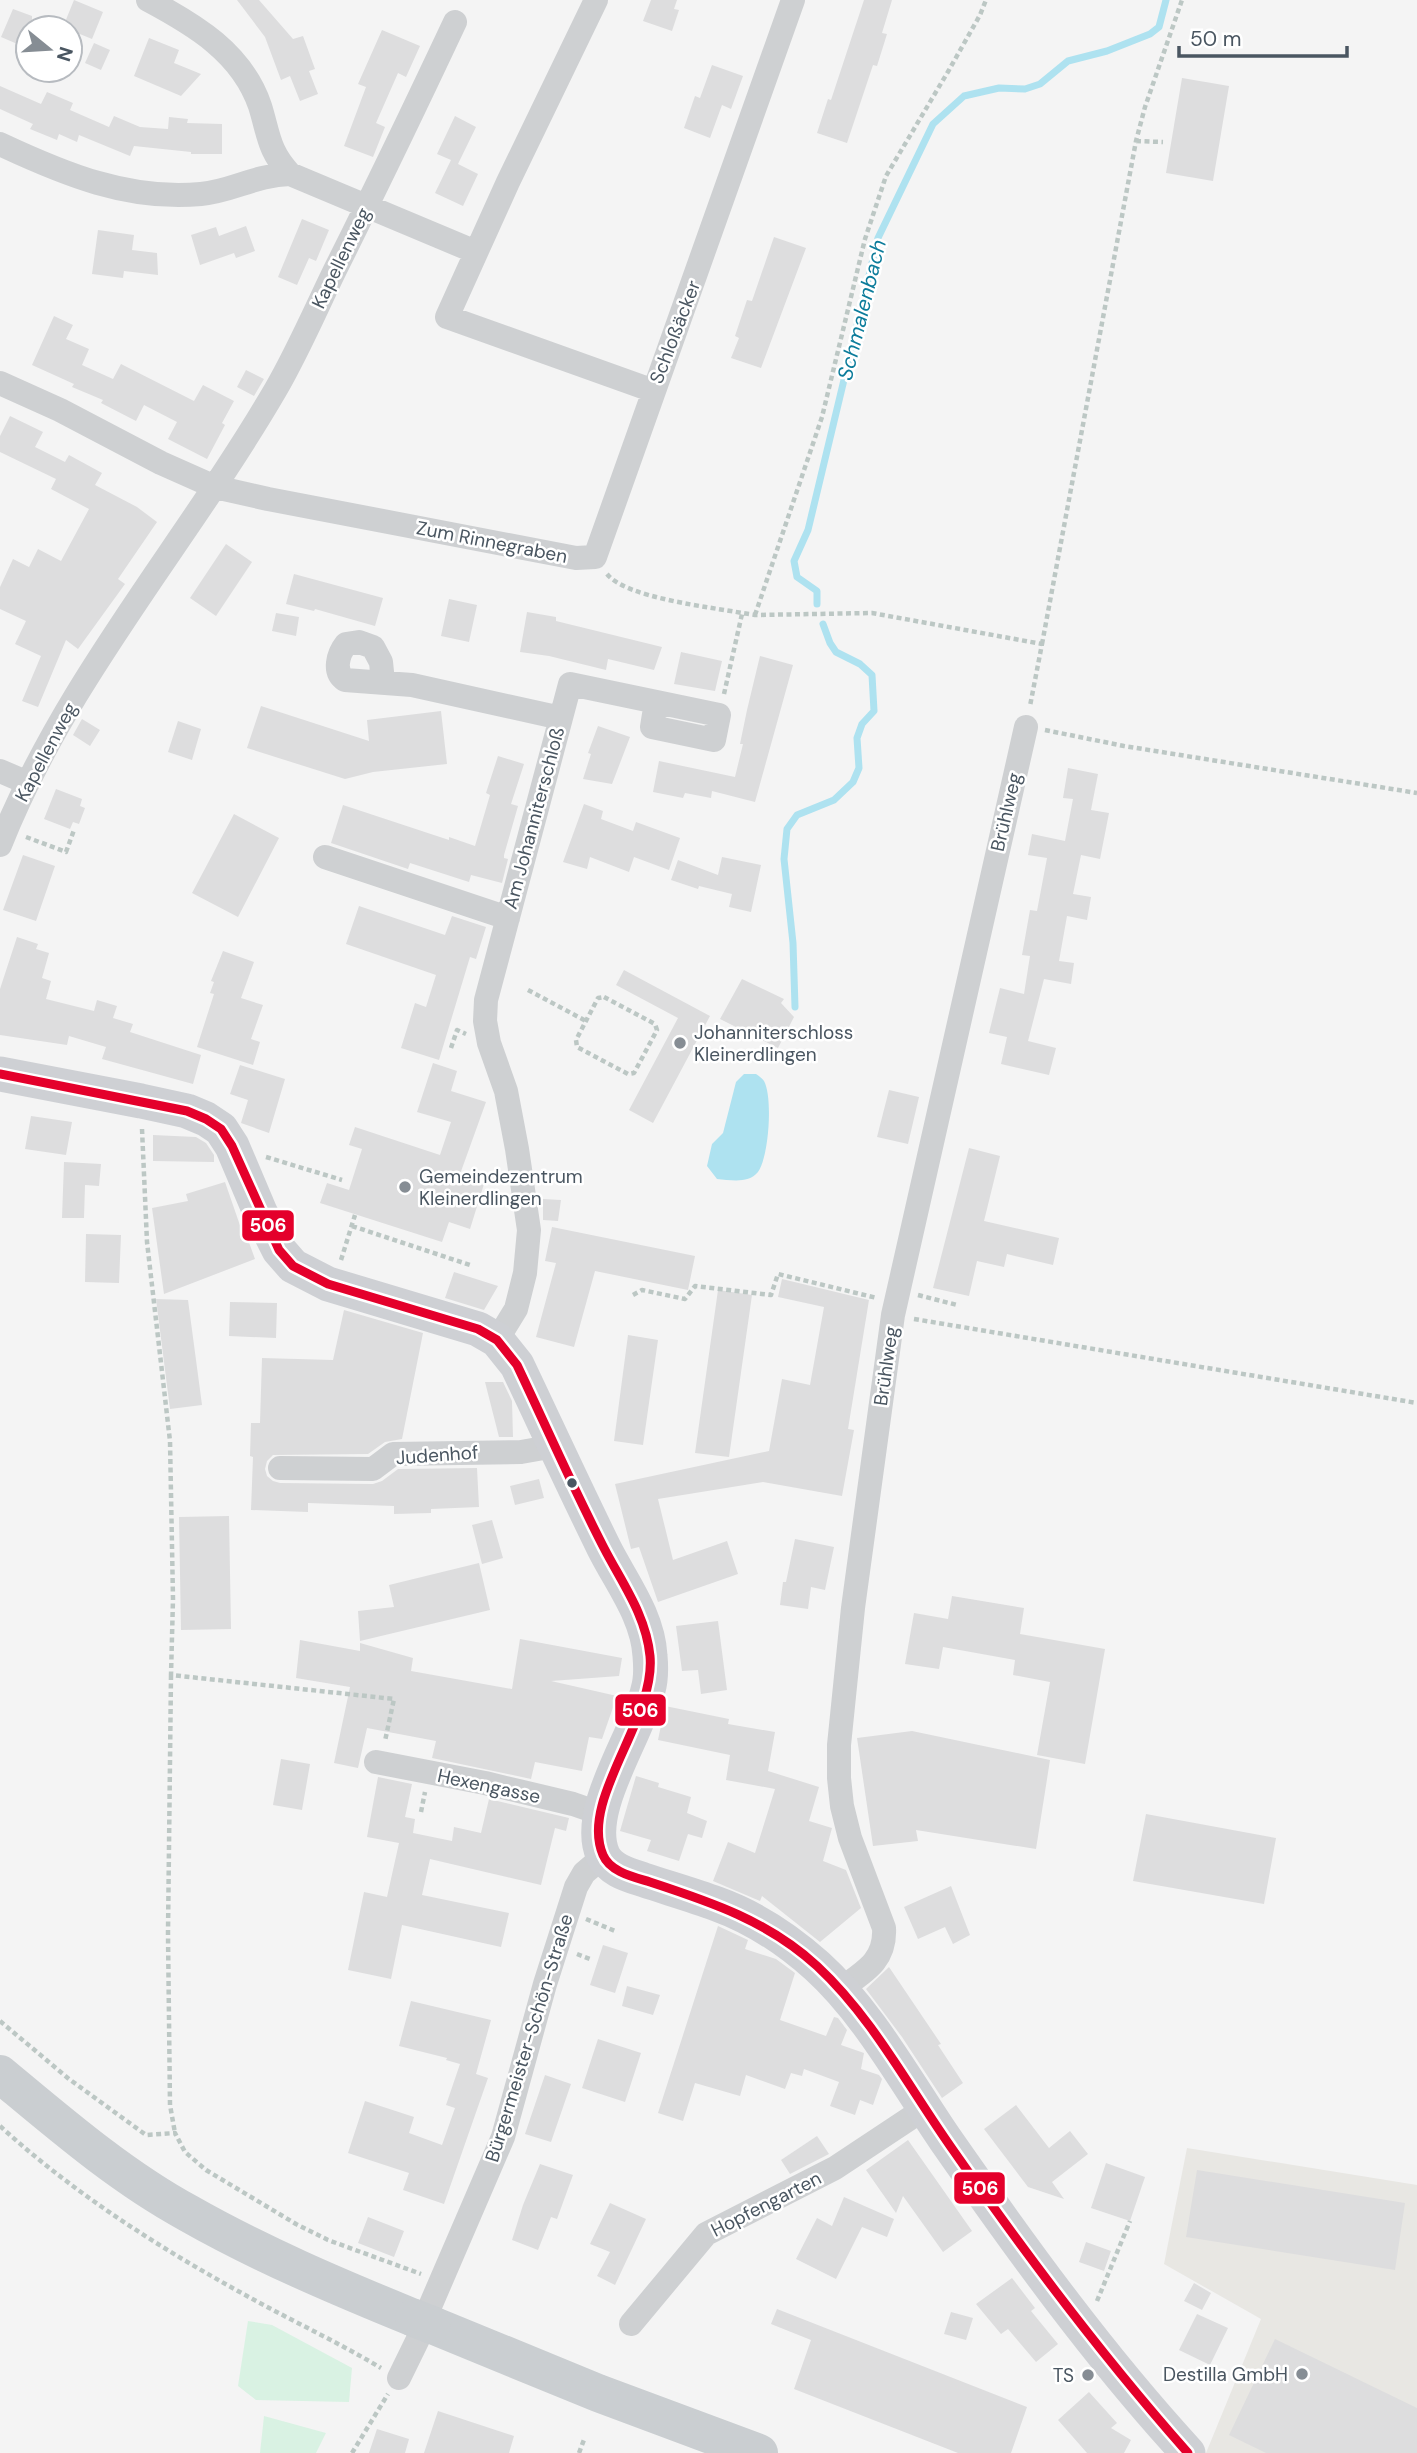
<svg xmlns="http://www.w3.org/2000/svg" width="1417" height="2453" font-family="'DM Sans',sans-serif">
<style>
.commercial{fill:#e8e7e3}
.green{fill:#d9f2e3}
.water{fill:#aee2f0}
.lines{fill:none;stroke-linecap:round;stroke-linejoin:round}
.stream{stroke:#aee2f0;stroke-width:7}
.building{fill:#ddddde}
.path{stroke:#bcc7c4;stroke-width:4.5;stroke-dasharray:5 3.5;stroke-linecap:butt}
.street{stroke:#ced0d2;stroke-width:24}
.secondary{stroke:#ced0d4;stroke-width:35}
.primary{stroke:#caced1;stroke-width:38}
.primary-bridge{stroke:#caced1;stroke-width:38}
.bus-1-casing{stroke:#fff;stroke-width:14}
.bus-1{stroke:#e4002b;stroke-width:9}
.poi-dot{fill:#868d94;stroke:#fff;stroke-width:2.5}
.bus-dot{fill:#4a5661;stroke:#fff;stroke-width:2.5}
.labels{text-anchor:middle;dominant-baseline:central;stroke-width:5;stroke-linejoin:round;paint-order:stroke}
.street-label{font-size:19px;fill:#4a5661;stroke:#fff}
.poi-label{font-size:19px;fill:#4a5661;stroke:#fff;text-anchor:start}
.water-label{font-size:21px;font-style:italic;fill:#0c7c9b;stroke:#fff}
.line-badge{stroke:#fff;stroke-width:2.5}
.badge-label{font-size:19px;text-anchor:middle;font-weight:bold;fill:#fff}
</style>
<rect width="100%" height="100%" fill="#f4f4f4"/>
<path class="commercial" d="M1187,2148l230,37v268h-211l55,-134 -97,-55z"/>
<path class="green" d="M248,2321l24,4 80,43 -3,34 -93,-2 -18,-14z
M264,2416l62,17 -10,20h-56z"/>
<path class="water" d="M744,1074h12c3,2 6,4 8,7 9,16 5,76 -6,91 -10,12 -27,8 -41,7l-10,-13 5,-22 11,-11 13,-51z"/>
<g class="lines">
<path class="stream" d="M817,604v-13l-20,-14 -3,-16 14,-31 70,-292 55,-114 31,-28 35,-8 26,1 15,-5 28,-23 39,-10 43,-17 9,-7 7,-27
M795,1007l-2,-64 -9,-84 3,-30 10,-14 37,-15 19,-18 6,-14 -2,-30 5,-14 12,-13 -2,-36 -12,-11 -24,-12 -6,-9 -7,-19"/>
</g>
<path class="building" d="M74,0l29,12 -11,27 -22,-9v-2l-7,-1z
M237,0h22l34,39 10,-3 12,33 -6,2 9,23 -18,7 -10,-25 -9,4 -16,-43z
M651,0h26l-3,9 5,1 -7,21 -29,-10z
M864,0h28l-10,33 5,1 -10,32 -4,-1 -26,78 -30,-10 11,-34 3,1z
M13,9l19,7v8l-10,22 -21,-9z
M382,30l38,16 -14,31 -8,-4 -22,50 9,4 -12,30 -29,-11 22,-59 -8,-3z
M149,38l30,12 -5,13 27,11 -20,22 -47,-20z
M94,43l16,7 -9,20 -16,-7z
M712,65l31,11 -12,33 -9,-4 -12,33 -26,-10 11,-32 5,2z
M1182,78l47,8 -16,95 -47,-8z
M0,86l41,18 6,-12 26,11 -3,7 39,17 5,-11 26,11 28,2 1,-12 19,2 -1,4 35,1v30h-31v-2l-57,-6 -4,10 -51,-21 -2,7 -18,-8 -2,6 -27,-11 3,-5 -33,-15z
M455,116l21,11 -18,37 20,10 -15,32 -28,-13 16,-33 -14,-6z
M302,219l27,11 -13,31 -7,-3 -12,27 -19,-8z
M246,226l9,25 -19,7 -2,-5 -34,12 -9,-30 25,-8 3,9z
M98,230l36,5 -2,15 25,3 1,22 -34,-4 -1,7 -31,-4z
M774,237l32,11 -45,120 -30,-10 8,-20 -4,-2 12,-36 5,1z
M54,316l19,9 -7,14 23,10 -7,16 31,14 8,-15 73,37 9,-16 31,16 -12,22 3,2 -18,34 -39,-20 9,-17 -33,-17 -8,16 -35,-18 2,-3 -31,-13 2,-3 -42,-19z
M246,370l18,9 -10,17 -17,-9z
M10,416l33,16 -8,15 30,15 4,-7 33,18 -7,12 42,22 20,15 -39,57 7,5 -47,65 -12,-9 -28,67 -16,-6 19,-45 -26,-12 11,-23 -26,-12v-22l13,-28 16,8 9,-18 23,12 28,-52 -38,-20 5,-10 -56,-27v-16z
M226,544l26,18 -36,54 -26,-18z
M294,574l89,24 -8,28 -60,-17 -1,2 -28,-7z
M449,599l28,6 -8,37 -28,-6z
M527,612l29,5v4l106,26 -8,23 -46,-11 -2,11 -57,-14 -29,-4z
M276,613l23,4 -3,19 -24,-5z
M681,652l41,9 -7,30 -41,-7z
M760,656l33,9 -38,137 -43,-11 -1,7 -26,-5 -2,5 -30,-6 6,-31 76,16 8,-33h-3l7,-34z
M261,706l108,35 -2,-21 74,-9 6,53 -74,8 -28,7 -98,-31z
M82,719l18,11 -10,16 -17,-11z
M178,721l23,8 -9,31 -24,-8z
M598,726l32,11 -18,47 -29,-5 8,-25 -3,-1z
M498,756l26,8 -13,40 7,2 -14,49v3l4,1 -6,24 -31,-8 -2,7 -59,-19 -2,6 -77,-26 12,-38 106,35v-3l26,9 15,-51 -4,-2z
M1068,768l30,6 -7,36 18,3 -9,46 -19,-4 -8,39 18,3 -4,23 -20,-4 -8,45 15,2 -3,21 -27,-5 -16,62 28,7 -7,27 -48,-11 6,-27 -18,-4 11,-45 24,6 6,-38 -8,-1 8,-45 7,1 10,-53 -19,-3 4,-21 33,7 8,-42 -10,-1z
M56,789l26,10 -2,7 5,2 -6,16 -6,-2 -3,7 -26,-10z
M584,804l19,7 -2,8 32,12 3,-9 44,16 -11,32 -35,-13 -5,15 -39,-15 -3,12 -24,-7z
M234,814l45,24 -41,79 -46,-24z
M23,855l32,11 -19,55 -33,-11z
M722,857l39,8 -10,47 -22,-5 3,-13 -33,-8 -1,3 -27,-9 7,-20 40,15z
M359,906l86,29 7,-19 34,11 -10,32 -6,-2 -31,103 -38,-12 14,-45 11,4 10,-32 -90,-31z
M17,937l21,7 -2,5 13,4 -7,25 9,3 -5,18 48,12 3,-11 20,6 -4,12 20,6 -3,8 71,23 -8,29 -91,-25 4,-12 -37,-11 -2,9 -67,-10v-46z
M223,951l31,11 -13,36 22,7 -12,34 9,3 -7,23 -56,-18 17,-53 -4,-1 4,-11 -3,-1z
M624,970l86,46 -57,107 -24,-13 49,-92 -62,-33z
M742,979l42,20 -3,4 13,14 -16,31 -58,-29z
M433,1063l24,8 -6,20 35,11 -27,75 25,7 -14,45 -21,-7 -7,20 -122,-39 7,-20 22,7 13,-41 -13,-4 6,-18 85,28 11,-33 -34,-10z
M240,1065l45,14 -16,54 -28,-10 7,-23 -18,-6z
M889,1090l30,7 -11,47 -31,-7z
M31,1116l41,6 -6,33 -41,-6z
M153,1135l43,2 10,6 8,12v7l-61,-1z
M969,1148l31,8 -16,65 75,17 -6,27 -46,-11 -3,13 -27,-6 -8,35 -36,-8z
M64,1162l37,2 -2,22 -14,-1 -1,33h-22z
M225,1182l19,55h3l8,22 -91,35 -12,-86 36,-7 -2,-7z
M543,1199l18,1 -3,21 -15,-1z
M552,1227l143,29 -7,34 -93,-19 -21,76 -38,-10 20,-74 -11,-2z
M86,1234l35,1 -2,48 -34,-1z
M454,1272l44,14 -14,24 -39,-12z
M782,1279l87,21 -21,129 6,1 -12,66 -79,-14 -105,17 15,61 54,-19 11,33 -80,28 -19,-55 -8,2 -16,-65 154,-33 13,-72 28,6 14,-78 -46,-10z
M718,1290l34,5 -23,162 -34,-4z
M156,1299l32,1 14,105 -32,4z
M230,1302l47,1 -1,35 -47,-2z
M344,1310l79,23 -21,106 -17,3 -17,12 -95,1 -6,6 -2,8 2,7 6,5 7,2 93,1 9,-3 16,-12 79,-1 2,39 -48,2v4l-37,1v-8l-86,-3v9l-57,-2 2,-53 -3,-1 1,-33h9l2,-65 71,2z
M628,1335l30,5 -15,105 -29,-4z
M485,1382h18l9,19 1,36h-14z
M539,1479l5,19 -29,7 -5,-19z
M229,1516l2,113 -50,1 -2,-113z
M492,1520l11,38 -21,6 -10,-39z
M795,1539l39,8 -9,43 -14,-3 -3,22 -28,-4 3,-23h3z
M479,1563l11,47 -130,31 -2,-30 36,-4 -5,-22z
M952,1596l72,12 -4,26 85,15 -20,115 -48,-9 13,-73 -37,-7 2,-15 -72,-13 -4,22 -34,-5 9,-51 34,6z
M718,1621l9,69 -26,4 -3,-24 -16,1 -6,-45z
M520,1639l102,19 -3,18 -68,5 66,15 -15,43 -13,-2 -7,34 -47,-9 -4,17 -99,-21 4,-17 -69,-13 -9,40 -24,-5 16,-76 -54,-9 4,-38 60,11v-8l53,15 -2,13 101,18z
M665,1706l64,13 -1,5 47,8 -7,39 51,16 -10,34 23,7 -9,33 23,9 15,38 -41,34 -58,-46 -2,5 -47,-20 15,-39 27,11 20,-64 -49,-9 4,-25 -72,-15z
M912,1731l138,29 -14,89 -120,-19 2,11 -45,5 -16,-108z
M281,1759l29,5 -8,46 -29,-5z
M636,1776l23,7 -1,4 33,10 -4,16 20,8 -5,17 -14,-4 -9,27 -32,-10 4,-11 -31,-9z
M378,1777l34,7 -7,33 10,2 -2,14 39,8 2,-14 27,6 8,-34 80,19 -3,13 -11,-3 -14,57 -111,-26 -8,36 87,18 -8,34 -99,-22 -11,54 -43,-9 16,-78 23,5 12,-54 -32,-6z
M1146,1814l130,24 -12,66 -131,-23z
M951,1886l19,49 -17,9 -8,-17 -27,12 -14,-32z
M718,1926l30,14 -3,9 31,10 19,14 -15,47 46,16 8,-19 4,1 9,12 -6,15 23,8 -3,16 18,6 3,4 -9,26 -13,-5 -5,15 -25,-9 9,-24 -35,-13 -2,7 -11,-3 -6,16 -39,-14 -6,21 -45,-13 -12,38 -25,-8z
M603,1945l25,8 -13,40 -25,-8z
M889,1967l52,77 -3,1 25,38 -21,15 -40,-61 -36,-48z
M627,1986l33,9 -7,20 -31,-9z
M411,2001l80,19 -15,54 12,4 -44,126 -41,-14 6,-17 -61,-20 17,-52 49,16 -5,16 33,12 13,-37 -9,-3 14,-41 -14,-4 1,-2 -48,-12z
M598,2039l43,14 -16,49 -43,-14z
M545,2075l26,9 -20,58 -26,-8z
M1016,2105l33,43 21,-17 18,23 -36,28 12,17 -36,-12 -44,-58z
M817,2136l12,18 -39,20 -9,-14z
M908,2140l64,91 -29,21 -40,-56 -7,17 -30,-43z
M1106,2163l39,14 -15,44 -39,-13z
M540,2164l33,11 -16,44 -6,-2 -13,33 -26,-10 11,-35z
M1197,2170l208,33 -10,67 -209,-33z
M844,2197l50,22 -7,18 -25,-10 -26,52 -40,-20 21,-41 15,8z
M610,2203l36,16 -31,66 -18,-9 13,-24 -20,-8z
M368,2217l36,14 -10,26 -36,-14z
M1086,2242l25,9 -7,20 -25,-9z
M1012,2278l23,30 -4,3 27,33 -22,18 -28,-33 -7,5 -25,-30z
M1194,2283l17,10 -9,17 -18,-9z
M777,2309l250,98 -16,46h-53l-164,-64 17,-49 -40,-16z
M951,2312l22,6 -7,22 -22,-6z
M1197,2314l31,14 -18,37 -31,-15z
M1275,2339l142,69v45h-151l-37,-18z
M1089,2392l28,31 -6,5 20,12 -7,13h-37l-29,-33z
M438,2411l76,25 -5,17h-85z
M377,2429l32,10 -4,14h-36z"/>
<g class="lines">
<path class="path" d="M1136,141l27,1
M607,574c19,24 103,33 135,39l13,2 117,-2 170,31 -12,62
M755,615l67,-198 43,-178 21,-63 63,-106 31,-55 6,-15
M1042,644l94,-503 9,-34 37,-107
M724,694l18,-80
M1045,730l79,16 293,47
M26,837l40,15 8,-22
M528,990l58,31
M604,997l51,27 2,6 -23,43 -6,1 -51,-27 -1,-7 22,-42z
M451,1048l6,-18 9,4
M142,1129l5,113 23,199 3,158 -2,76 223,24 -9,42
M266,1157l76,23
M352,1226l121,40
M341,1260l14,-45
M633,1295l9,-5 43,9 10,-13 76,9 7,-21 99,24
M918,1295l39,10
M914,1319l503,84
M171,1675l-3,258 2,172 5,28
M421,1812l4,-20
M586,1919l29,12
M577,1954l13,5
M0,2021l69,58 77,56 29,-2 10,19 21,18 90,54 32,16 93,34
M0,2126c81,74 177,133 273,184 36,19 73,37 108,58
M1097,2301l33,-80
M352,2453l36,-59
M579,2453l6,-16"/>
<path class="street" d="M148,0c47,25 94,53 112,106 9,29 8,44 30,68l186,78
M596,0l-88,182 -61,135 207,74
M0,144c64,30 129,57 201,50 32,-3 54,-19 89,-20
M0,383l60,27 101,53 54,24 53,12 308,59 19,-1 198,-557
M383,682l-2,-20 -8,-15 -14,-5 -13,2c-8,10 -13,28 -1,36l67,5 149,33
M0,771l28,12
M0,845c66,-166 187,-303 276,-456 22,-38 40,-80 59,-119 41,-82 81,-165 120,-248
M325,857l183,61
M497,1340l19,-31 9,-36 4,-43 -12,-81 -11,-58 -17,-48 -4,-22 1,-21 84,-316 149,31 -5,25 -62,-13 4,-25
M280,1468l93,1 20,-15 128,-2 34,-6
M376,1762l109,21 88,21 29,10
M839,1990c25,-18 47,-29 45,-62l-34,-90 -8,-32 -3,-28v-33l14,-137 40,-293 133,-588
M431,2304l72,-167 42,-153 31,-97 8,-14 20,-17
M631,2324l75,-90 129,-66 89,-59
M399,2378l21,-43"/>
<path class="secondary" d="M0,1074l141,27 46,10 19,8 15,10 11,17 28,66 19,38 14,16 35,18 150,45 19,11 20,25c29,61 57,122 87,183 17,34 44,68 46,108 1,11 1,24 -2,34 -10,45 -65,120 -45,165 7,15 26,20 41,25 24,8 49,15 73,24 36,13 71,36 100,62 51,46 89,116 128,173 76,109 153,216 243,314"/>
<path class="primary" d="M0,2074c59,49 120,102 188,139 72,41 150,74 226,105
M432,2325l166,68 161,60"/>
<path class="primary-bridge" d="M414,2318l18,7"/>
<defs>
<path id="bus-1" d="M0,1074l187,37 19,8 15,10 11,17 47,104 14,16 35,18 150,45 19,11 20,25c29,61 56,123 87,183 18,35 42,67 46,108 6,64 -71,143 -47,199 7,17 31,22 47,27 61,20 118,39 167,84 56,52 92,122 136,184 73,105 150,207 235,303"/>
</defs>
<use href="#bus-1" class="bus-1-casing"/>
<use href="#bus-1" class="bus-1"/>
</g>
<g class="poi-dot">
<circle cx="680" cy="1043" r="7"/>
<circle cx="405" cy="1187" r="7"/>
<circle cx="1302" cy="2374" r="7"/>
<circle cx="1088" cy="2375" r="7"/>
</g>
<circle class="bus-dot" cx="572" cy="1483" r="6"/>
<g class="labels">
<g class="street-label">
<text transform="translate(341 258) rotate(-64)">Kapellenweg</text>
<text transform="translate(675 332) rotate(-69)">Schloßäcker</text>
<text transform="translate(492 542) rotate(11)">Zum Rinnegraben</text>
<text transform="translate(46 752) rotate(-62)">Kapellenweg</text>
<text transform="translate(1006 812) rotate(-77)">Brühlweg</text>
<text transform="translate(534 818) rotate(-75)">Am Johanniterschloß</text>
<text transform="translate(886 1366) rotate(-82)">Brühlweg</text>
<text transform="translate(437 1455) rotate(-4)">Judenhof</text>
<text transform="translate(489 1786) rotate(12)">Hexengasse</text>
<text transform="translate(529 2038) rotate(-73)">Bürgermeister-Schön-Straße</text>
<text transform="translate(766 2204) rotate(-27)">Hopfengarten</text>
</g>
<g class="poi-label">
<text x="694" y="1032">Johanniterschloss<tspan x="694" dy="22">Kleinerdlingen</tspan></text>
<text x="419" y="1176">Gemeindezentrum<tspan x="419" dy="22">Kleinerdlingen</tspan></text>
<text x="1288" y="2374" text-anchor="end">Destilla GmbH</text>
<text x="1074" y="2375" text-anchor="end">TS</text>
</g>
<g class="water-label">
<text transform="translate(862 310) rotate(-76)">Schmalenbach</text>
</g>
</g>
<g class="line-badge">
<rect x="241" y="1209" width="54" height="33" rx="7" fill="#e4002b"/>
<rect x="614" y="1693" width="53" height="34" rx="7" fill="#e4002b"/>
<rect x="953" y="2171" width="53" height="34" rx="7" fill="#e4002b"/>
</g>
<g class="badge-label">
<text x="268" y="1232">506</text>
<text x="640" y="1717">506</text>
<text x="980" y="2195">506</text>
</g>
<g transform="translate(49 49) rotate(108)"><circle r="33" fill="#ffffff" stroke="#b7bbc0" stroke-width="2"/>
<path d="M0-5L12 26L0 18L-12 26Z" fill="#868d94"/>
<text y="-10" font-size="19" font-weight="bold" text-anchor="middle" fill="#4a5661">N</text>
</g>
<path d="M1179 46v10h168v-10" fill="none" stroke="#4a5661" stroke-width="3.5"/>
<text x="1190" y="46" font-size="21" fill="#4a5661" stroke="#ffffff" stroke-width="5" paint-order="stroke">50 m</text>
</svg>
